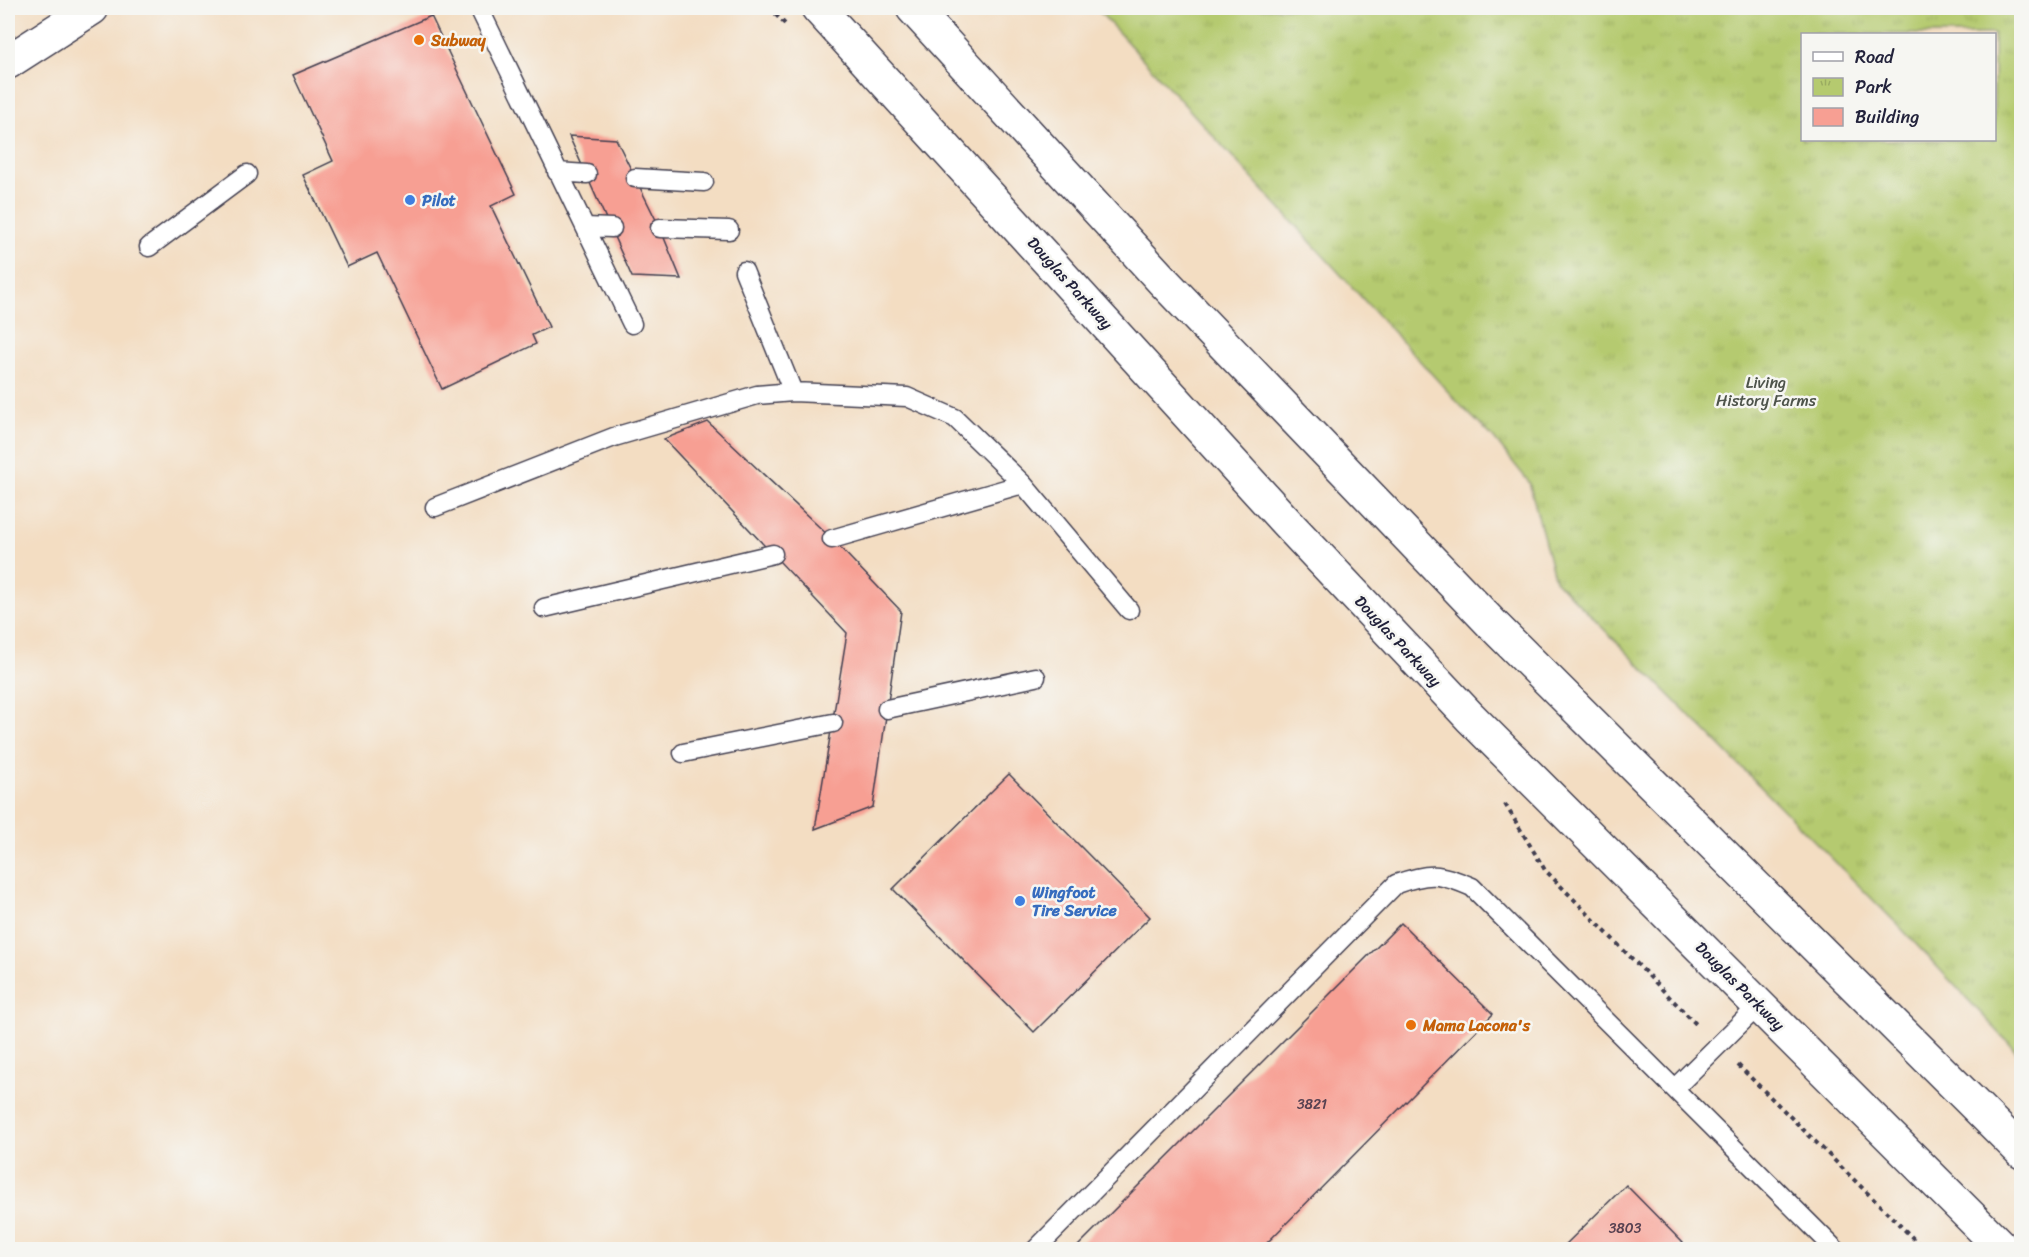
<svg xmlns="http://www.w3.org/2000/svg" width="2029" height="1257" font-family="Sriracha,sans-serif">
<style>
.park{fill:url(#park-tufts);stroke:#6c7655;stroke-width:1.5;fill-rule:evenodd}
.building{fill:#f79f93}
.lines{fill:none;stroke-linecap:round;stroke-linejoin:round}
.lane-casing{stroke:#413e4f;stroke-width:21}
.secondary-casing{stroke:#413e4f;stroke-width:36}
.highway-casing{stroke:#413e4f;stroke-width:36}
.path{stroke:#413e4f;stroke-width:4;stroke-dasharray:4.5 4.5;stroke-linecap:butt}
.lane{stroke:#fff;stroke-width:18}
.secondary{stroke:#fff;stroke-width:33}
.highway{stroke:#fff;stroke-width:33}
.food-dot{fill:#e8710a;stroke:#f6f6f2;stroke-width:2}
.shop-dot{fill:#3f7fe0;stroke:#f6f6f2;stroke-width:2}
.labels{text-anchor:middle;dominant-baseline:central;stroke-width:5;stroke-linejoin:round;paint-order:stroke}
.number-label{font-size:14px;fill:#574151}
.food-label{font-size:16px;font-weight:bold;fill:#c56008;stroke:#f6f6f2;text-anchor:start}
.shop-label{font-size:16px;font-weight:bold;fill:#366cbe;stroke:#f6f6f2;text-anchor:start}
.street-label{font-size:16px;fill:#22223b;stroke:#f6f6f2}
.park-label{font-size:16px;fill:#4e544b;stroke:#f6f6f2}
</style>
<defs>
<pattern id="park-tufts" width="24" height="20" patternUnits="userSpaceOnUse" patternTransform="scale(1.5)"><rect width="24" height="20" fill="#b5ca6f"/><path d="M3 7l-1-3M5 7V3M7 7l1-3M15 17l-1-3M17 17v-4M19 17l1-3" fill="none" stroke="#9bad61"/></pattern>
</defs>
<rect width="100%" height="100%" fill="#f6f6f2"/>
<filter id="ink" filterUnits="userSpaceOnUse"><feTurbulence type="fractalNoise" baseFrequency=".0167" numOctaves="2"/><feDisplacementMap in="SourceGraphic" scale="12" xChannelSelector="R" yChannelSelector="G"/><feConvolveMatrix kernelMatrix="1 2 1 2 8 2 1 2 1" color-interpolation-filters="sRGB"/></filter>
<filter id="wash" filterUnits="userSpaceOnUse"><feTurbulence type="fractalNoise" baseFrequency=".008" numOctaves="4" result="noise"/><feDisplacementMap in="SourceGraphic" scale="24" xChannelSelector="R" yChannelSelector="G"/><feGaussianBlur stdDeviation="1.35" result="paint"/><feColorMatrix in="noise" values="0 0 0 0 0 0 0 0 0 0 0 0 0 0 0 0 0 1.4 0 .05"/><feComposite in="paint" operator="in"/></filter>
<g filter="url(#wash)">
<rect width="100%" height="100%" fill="#f3ddc2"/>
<path class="park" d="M1096,8h925v1048l-123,-131 -343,-345 -26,-98 -37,-46 -29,-28zM1802,34h192v106h-192z"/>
<g id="blocks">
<path class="building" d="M431,16l85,178 -25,12 58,121 -17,8 4,9 -94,45 -65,-136 -30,14 -44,-92 30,-14 -40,-86z
M569,136l47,3 44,89 21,51 -49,-2z
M708,422l124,117 69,72 -28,196 -58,22 32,-196 -183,-194z
M1009,774l141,143 -116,115 -141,-143z
M1401,923l92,91 -233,236h-186z
M1626,1185l57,58 -7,7h-116z"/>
</g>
</g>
<g filter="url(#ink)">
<use href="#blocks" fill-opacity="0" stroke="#413e4f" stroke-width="1.5"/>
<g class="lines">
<defs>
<path id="lane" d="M479,8l153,316
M557,172l30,2
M635,178l69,4
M585,227l27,1
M660,228l69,2
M149,247l98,-73
M744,271l49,121
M435,507l179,-70 143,-42 36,-3 114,5 48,21 68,66 106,126
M832,539l191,-55
M544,608l229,-54
M887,709l149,-32
M683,753l150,-30
M1675,1088l84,-83
M1035,1250l361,-366c34,-12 43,-11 76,3l364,363"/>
<path id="secondary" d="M818,8l469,515 183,194 534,533
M913,8l250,273 330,344 529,527"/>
<path id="highway" d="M8,62l84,-54"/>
</defs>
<use href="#lane" class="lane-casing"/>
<use href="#secondary" class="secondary-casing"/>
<use href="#highway" class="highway-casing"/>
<path class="path" d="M769,8l17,17
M1505,804l40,66 153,156
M1738,1065l187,185"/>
<use href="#lane" class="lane"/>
<use href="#secondary" class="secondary"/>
<use href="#highway" class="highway"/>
</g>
</g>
<g class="food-dot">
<circle cx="419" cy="40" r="6"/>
<circle cx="1411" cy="1025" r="6"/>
</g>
<g class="shop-dot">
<circle cx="410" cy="200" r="6"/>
<circle cx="1020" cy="901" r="6"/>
</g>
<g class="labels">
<g class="number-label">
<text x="1312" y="1104">3821</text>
<text x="1625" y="1228">3803</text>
</g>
<g class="food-label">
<text x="431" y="40">Subway</text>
<text x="1423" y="1025">Mama Lacona's</text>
</g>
<g class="shop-label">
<text x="422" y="200">Pilot</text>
<text x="1032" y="892">Wingfoot<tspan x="1032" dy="18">Tire Service</tspan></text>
</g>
<g class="street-label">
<text transform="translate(1070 283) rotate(48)">Douglas Parkway</text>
<text transform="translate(1398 641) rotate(47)">Douglas Parkway</text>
<text transform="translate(1740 986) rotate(45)">Douglas Parkway</text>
</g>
<g class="park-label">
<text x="1766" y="382">Living<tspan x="1766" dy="18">History Farms</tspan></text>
</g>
</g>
<rect width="2029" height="1257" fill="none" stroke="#f6f6f2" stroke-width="30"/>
<rect x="1801" y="33" width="195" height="108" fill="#f6f6f2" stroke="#a1a1a9" stroke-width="1.5"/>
<rect x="1813" y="52" width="30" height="9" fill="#ffffff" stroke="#a1a1a9" stroke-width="1.5"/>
<text x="1855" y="63" font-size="18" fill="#22223b">Road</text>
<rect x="1813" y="78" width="30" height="18" fill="url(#park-tufts)" stroke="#a1a1a9" stroke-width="1.5"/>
<text x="1855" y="93" font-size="18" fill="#22223b">Park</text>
<rect x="1813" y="108" width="30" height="18" fill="#f79f93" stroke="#a1a1a9" stroke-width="1.5"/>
<text x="1855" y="123" font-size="18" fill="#22223b">Building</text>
</svg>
